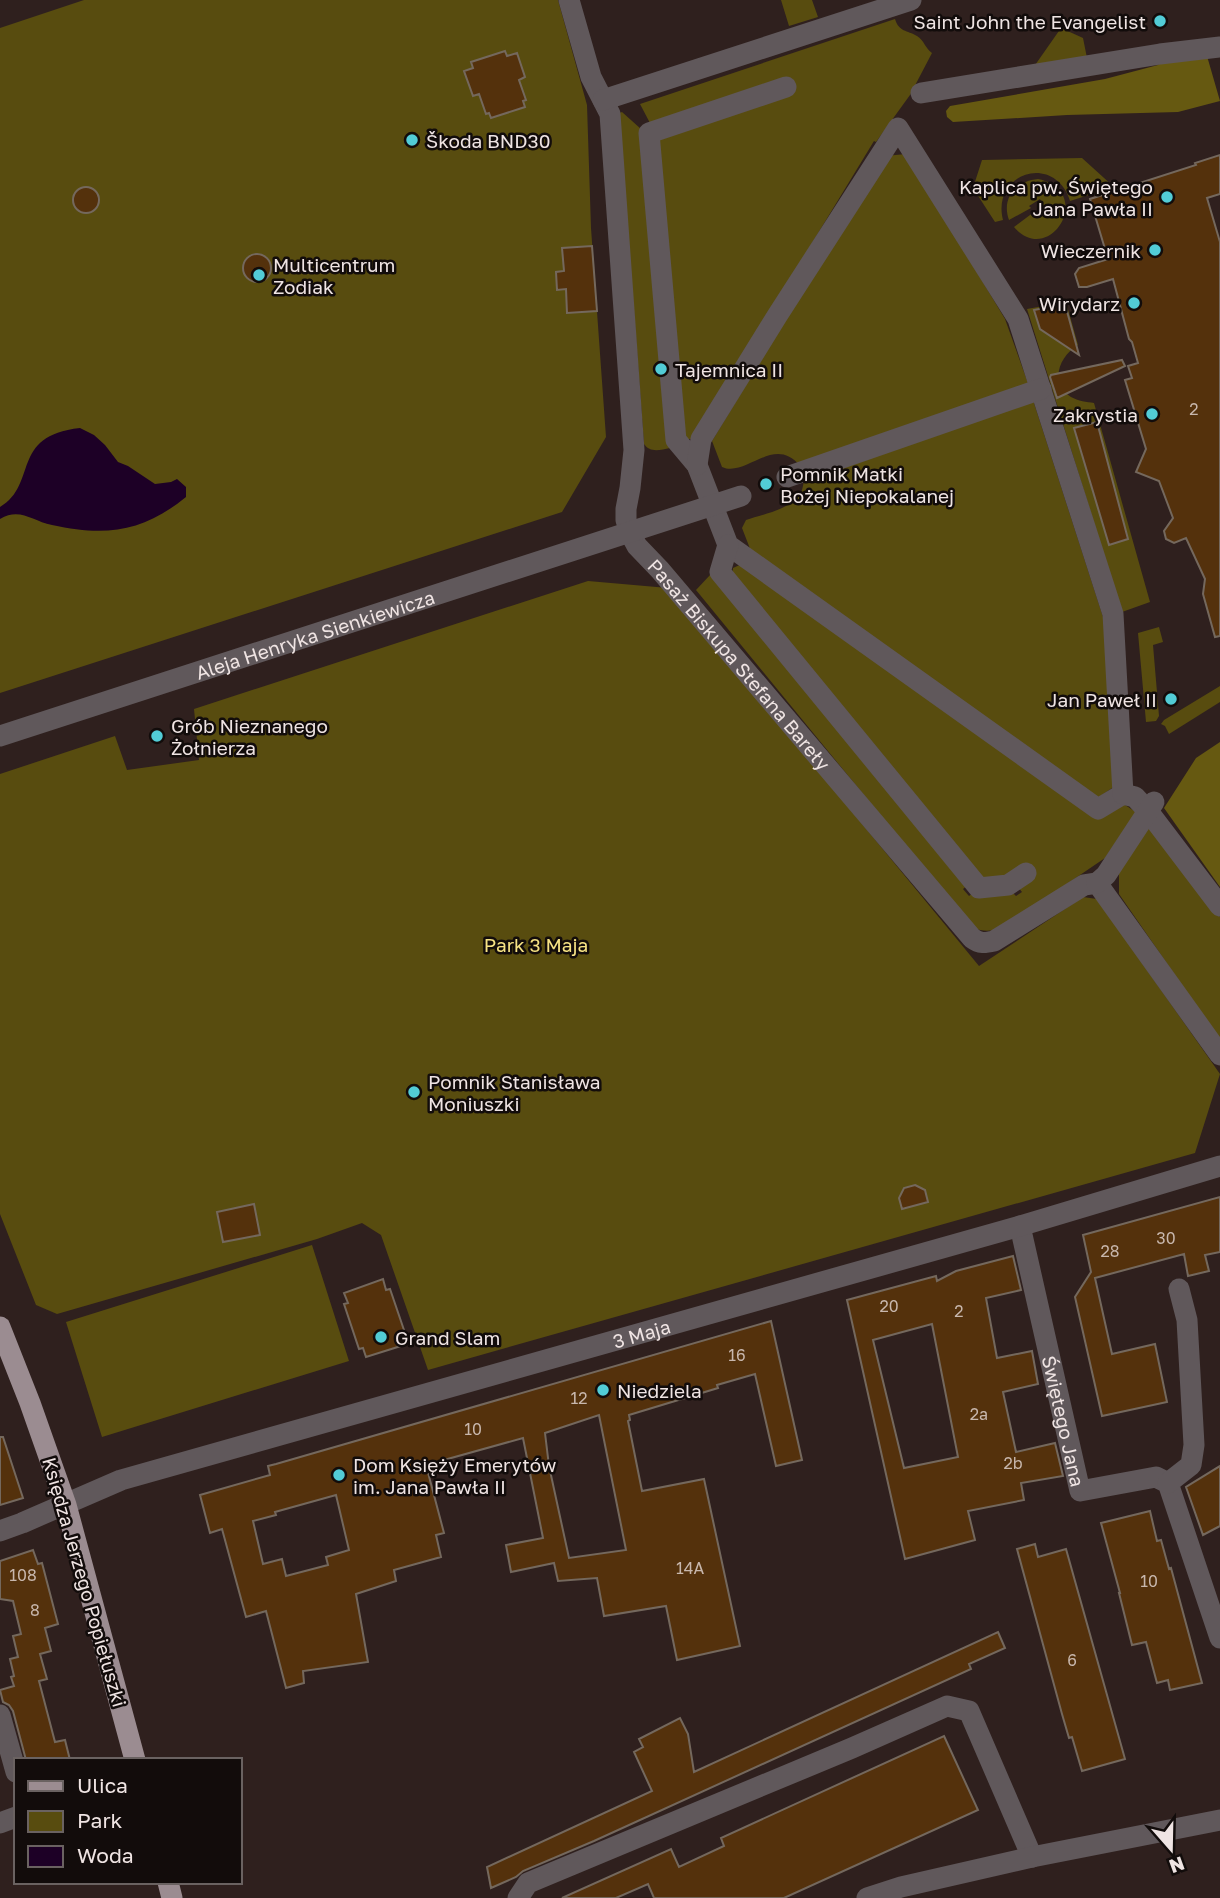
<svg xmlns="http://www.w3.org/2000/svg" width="1220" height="1898" font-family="'Golos Text',sans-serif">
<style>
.green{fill:#584c0f}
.forest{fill:#665911}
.water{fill:#1d0026}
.building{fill:#54310c;stroke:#74685d;stroke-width:2;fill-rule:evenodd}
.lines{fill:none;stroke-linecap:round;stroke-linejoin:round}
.minor{stroke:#60585b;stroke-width:21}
.major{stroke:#9b8c91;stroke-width:21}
.poi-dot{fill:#52ccd6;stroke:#120c0b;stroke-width:2.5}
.labels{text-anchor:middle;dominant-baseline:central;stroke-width:5;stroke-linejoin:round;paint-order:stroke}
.number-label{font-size:16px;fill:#c8b7ad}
.poi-label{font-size:19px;fill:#efe4e3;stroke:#120c0b;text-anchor:start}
.street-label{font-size:19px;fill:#efe4e3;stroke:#120c0b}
.park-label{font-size:19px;fill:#f7e384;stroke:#120c0b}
</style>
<rect width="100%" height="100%" fill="#2f201e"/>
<path class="green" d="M84,0h474l29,105 4,123 15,209 -44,75 -562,181v-665z
M781,0h31l6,17 -29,9z
M895,19c4,13 12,11 22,17 7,4 8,12 15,17l-22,42 -34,47 -2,-1 -181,298h-7l-35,-314 -11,-21z
M1061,28l22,10 4,20 -54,10z
M622,112l19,17 29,319c-10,2 -20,5 -26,-4l-25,-331z
M906,154l99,165 24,67 -229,80c-26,-32 -54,12 -78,1l-10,-26 173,-285z
M1082,158l32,29 -44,14c-15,-48 -79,-29 -67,19l-8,2 -22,-34 9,-28z
M1038,179c58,12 12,89 -24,48l20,-15 2,3 9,-5 -5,-11 -11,7 2,2 -22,12c-8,-22 7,-39 29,-41z
M1066,302l12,43c-19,11 -29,38 -7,52 7,4 16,5 23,6l56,199 -28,10 -95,-303z
M1033,400l71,220 11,166 -19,13 -342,-240 -12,-31 4,-8c17,-6 49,-11 56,-30 1,-4 2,-8 2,-12z
M744,563l342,242h39l11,7 -31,46 -103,70c-10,3 -18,4 -29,0l-277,-338 15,-16 258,310 -6,5 6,7 4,-3h40l3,3 6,-4c-9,-13 -26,-11 -40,-11l-250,-304 1,-9z
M588,581l80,7 311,378 104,-69 14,2 123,175 -25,79 -767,217 -47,-135 -19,-12 -45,16 -260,75 -21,-9 -36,-91v-440l115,-38 12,34 72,-10 -5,-51z
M1159,627l4,15 -10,3 6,71 -3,5 -10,1 -8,-89z
M1220,686v16l-51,32 -4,-8 -4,-2 3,-4z
M1150,823l70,94v123l-101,-146v-21z
M312,1245l37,116 -247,76 -36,-115z"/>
<path class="forest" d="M1207,56l13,45 -42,11 -111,3 -114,7 -6,-5 -1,-6 4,-5 155,-27 53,-14 3,-4z
M1220,742v145l-56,-79 32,-50z"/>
<path class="water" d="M80,428l14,7 11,10 13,17 10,4 27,18 16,-2 6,-3 9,8v10c-43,35 -80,40 -134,28 -20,-4 -32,-18 -52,-6v-12c39,-23 9,-71 80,-79z"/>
<path class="building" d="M505,51l2,5 10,-3 8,24 -6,3 7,20 -3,1 2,6 -34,11 -2,-5 -3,1 -7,-20 -6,2 -9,-25 9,-3 -2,-6z
M1220,155v39l-13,4 13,44v394l-5,1 -12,-43 2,-15 -19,-41 -12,5 -8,-4 -2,-8 9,-13 -14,-37 -23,-9 10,-23 -21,-69 7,-2 -4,-12 10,-3 -6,-21 -3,-3 -16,-60 -26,8h-8l-4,-13 4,-6 29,-9 -18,-60 106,-34 -1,-2z
M73 200a13 13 0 1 1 26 0a13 13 0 1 1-26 0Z
M592,246l5,65 -30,2 -1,-24 -9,1 -1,-18 8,-1 -2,-23z
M243 268a14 14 0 1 1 28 0a14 14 0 1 1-28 0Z
M1065,304l14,51 -39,-26 -6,-19z
M1122,360l3,6 -68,32 -7,-21 1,-2z
M1097,422l31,117 -19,6 -35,-117z
M915,1185l10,5 3,12 -26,7 -3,-11 5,-10z
M1220,1197v55l-15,3 4,16 -21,5 -4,-22 -89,24 17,76 43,-10 12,58 -65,14 -27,-119 16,-25 -8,-37z
M254,1204l6,31 -37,7 -6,-30z
M1013,1256l8,34 -35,8 11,60 35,-7 6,33 -35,8 13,60 39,-9 8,33 -42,7 3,17 -56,11 7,29 -70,19 -58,-259 89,-24 1,5 19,-10zM932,1324l26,133 -54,11 -31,-128z
M383,1279l3,11 4,-1 15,44 -4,1 3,11 -38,12 -3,-9 -4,1 -15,-45 4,-1 -4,-10z
M771,1321l31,139 -26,6 -21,-92 -38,11 1,3 -89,27 1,5 -2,1 14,70 62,-12 36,167 -63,14 -11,-54 -62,10 -7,-38 -39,3 -4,-18 -43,9 -5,-27 37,-7 -20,-100 -97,27 18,68 -8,2 5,22 -47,13 2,11 -40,13 12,68 -65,9 1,12 -18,5 -20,-77 -20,6 -24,-88 -12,4 -10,-38 70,-20 -2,-9 8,-2zM599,1415l27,135 -57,8 -20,-92 -4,-33zM336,1495l13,55 -23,7 2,8 -42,11 -4,-17 -19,5 -10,-43 23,-6 -1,-3z
M0,1437h3l20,61 -23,7z
M1220,1466v60l-17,9 -17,-48z
M1150,1511l7,30 4,-1 8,29 2,-1 31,115 -32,7 -2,-10 -11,3 -11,-41 -14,3 -13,-52h1l-19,-70z
M1035,1544l3,13 28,-8 59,210 -43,12 -10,-34 -3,1 -7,-24 -45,-165z
M33,1550l5,14 4,-1 16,61 -13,4 6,23 -11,3 7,25 -8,2 16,61 10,-2 5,20h-44l-13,-49 -4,-6 -6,-3 -3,-12 14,-4 -3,-9 3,-1 -4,-17 8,-2 -5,-21 8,-2 -8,-33 -13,-2v-38z
M998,1632l7,16 -36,16 2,5 -377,172 -71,30 -7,6 -25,11 -4,-21 165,-76 -18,-39 9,-5 -4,-8 41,-21 8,16 6,38z
M944,1736l34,74 -194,88h-130l-6,-14 -32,14h-54l109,-49 8,18 45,-21 -3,-8z"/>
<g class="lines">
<g class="minor">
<path id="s1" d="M569,0l22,77 19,37 24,336 -4,38 -4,21v11l4,13 7,13 23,24 312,368c8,6 13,5 22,3l90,-56 13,-2 123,172"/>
<path d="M786,87l-137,46 27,307 21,25 31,80 370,264 25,-15"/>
<path d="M921,93l239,-39 60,-7"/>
<path d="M603,100l308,-100"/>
<path d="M697,465l4,-26 76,-123 121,-188 120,191 95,295 10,180 12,3 13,14 72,95"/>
<path d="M787,477l254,-88"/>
<path d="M728,545l-8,27 259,316 29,-3 18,-12"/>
<path id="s2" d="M0,736l741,-240"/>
<path d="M1097,883l9,-8 48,-73"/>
<path id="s3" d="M1020,1226l60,265 76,-14 12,6 52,155"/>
<path d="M1168,1483l23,-18 3,-20 -7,-125 -8,-31"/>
<path id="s4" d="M0,1531l22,-8 99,-43 899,-254 200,-60"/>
<path d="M0,1715l16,57"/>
<path d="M0,1823l16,-6"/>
<path d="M518,1898l10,-15 324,-135 95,-42 22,5 63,146"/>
<path d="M867,1898l34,-11 131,-30 188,-37"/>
</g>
<path class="major" d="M0,1327l30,76 36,102 69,255
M168,1882l4,16"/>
</g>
<g class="poi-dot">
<circle cx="1160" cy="21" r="7"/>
<circle cx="412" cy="140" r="7"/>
<circle cx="1167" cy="197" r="7"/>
<circle cx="1155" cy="250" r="7"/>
<circle cx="259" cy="275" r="7"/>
<circle cx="1134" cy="303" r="7"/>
<circle cx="661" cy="369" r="7"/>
<circle cx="1152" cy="414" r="7"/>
<circle cx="766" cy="484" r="7"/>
<circle cx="1171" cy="699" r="7"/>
<circle cx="157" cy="736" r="7"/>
<circle cx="414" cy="1092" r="7"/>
<circle cx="381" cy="1337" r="7"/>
<circle cx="603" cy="1390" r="7"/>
<circle cx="339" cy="1475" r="7"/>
</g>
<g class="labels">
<g class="number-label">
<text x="1194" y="409">2</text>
<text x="1166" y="1238">30</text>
<text x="1110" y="1251">28</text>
<text x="889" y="1306">20</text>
<text x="959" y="1311">2</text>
<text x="737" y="1355">16</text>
<text x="579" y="1398">12</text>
<text x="979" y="1414">2a</text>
<text x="473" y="1429">10</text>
<text x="1013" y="1463">2b</text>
<text x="690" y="1568">14A</text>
<text x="23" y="1575">108</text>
<text x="1149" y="1581">10</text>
<text x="35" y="1610">8</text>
<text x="1072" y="1660">6</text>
</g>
<g class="poi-label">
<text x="1146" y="21" text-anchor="end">Saint John the Evangelist</text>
<text x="426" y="140">Škoda BND30</text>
<text x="1153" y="186" text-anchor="end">Kaplica pw. Świętego<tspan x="1153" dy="22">Jana Pawła II</tspan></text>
<text x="1141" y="250" text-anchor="end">Wieczernik</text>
<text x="273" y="264">Multicentrum<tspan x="273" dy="22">Zodiak</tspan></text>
<text x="1120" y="303" text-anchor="end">Wirydarz</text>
<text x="675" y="369">Tajemnica II</text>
<text x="1138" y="414" text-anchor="end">Zakrystia</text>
<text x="780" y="473">Pomnik Matki<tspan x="780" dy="22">Bożej Niepokalanej</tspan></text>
<text x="1157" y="699" text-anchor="end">Jan Paweł II</text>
<text x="171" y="725">Grób Nieznanego<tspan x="171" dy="22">Żołnierza</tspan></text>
<text x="428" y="1081">Pomnik Stanisława<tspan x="428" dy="22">Moniuszki</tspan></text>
<text x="395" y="1337">Grand Slam</text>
<text x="617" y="1390">Niedziela</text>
<text x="353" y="1464">Dom Księży Emerytów<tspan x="353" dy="22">im. Jana Pawła II</tspan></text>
</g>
<g class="street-label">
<text stroke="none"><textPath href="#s2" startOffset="331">Aleja Henryka Sienkiewicza</textPath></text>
<text stroke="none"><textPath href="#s1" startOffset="714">Pasaż Biskupa Stefana Bareły</textPath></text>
<text stroke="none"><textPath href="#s4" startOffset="672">3 Maja</textPath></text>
<text stroke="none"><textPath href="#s3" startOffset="200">Świętego Jana</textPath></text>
<text transform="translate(85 1582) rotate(74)">Księdza Jerzego Popiełuszki</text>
</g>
<g class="park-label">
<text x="536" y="944">Park 3 Maja</text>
</g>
</g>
<rect x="14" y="1758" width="228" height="126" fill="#120c0b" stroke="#6a6261" stroke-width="2"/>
<rect x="28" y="1781" width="35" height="10" fill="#9b8c91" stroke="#6a6261" stroke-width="2"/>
<text x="77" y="1793" font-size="21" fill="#efe4e3">Ulica</text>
<rect x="28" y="1811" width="35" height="21" fill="#584c0f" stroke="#6a6261" stroke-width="2"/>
<text x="77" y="1828" font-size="21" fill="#efe4e3">Park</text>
<rect x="28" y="1846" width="35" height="21" fill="#1d0026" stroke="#6a6261" stroke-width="2"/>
<text x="77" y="1863" font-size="21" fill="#efe4e3">Woda</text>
<g transform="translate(1171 1849) rotate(160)" stroke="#120c0b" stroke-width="5" paint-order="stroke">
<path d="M0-5L12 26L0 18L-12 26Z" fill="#efe4e3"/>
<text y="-10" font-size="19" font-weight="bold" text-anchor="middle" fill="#efe4e3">N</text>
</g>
</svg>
